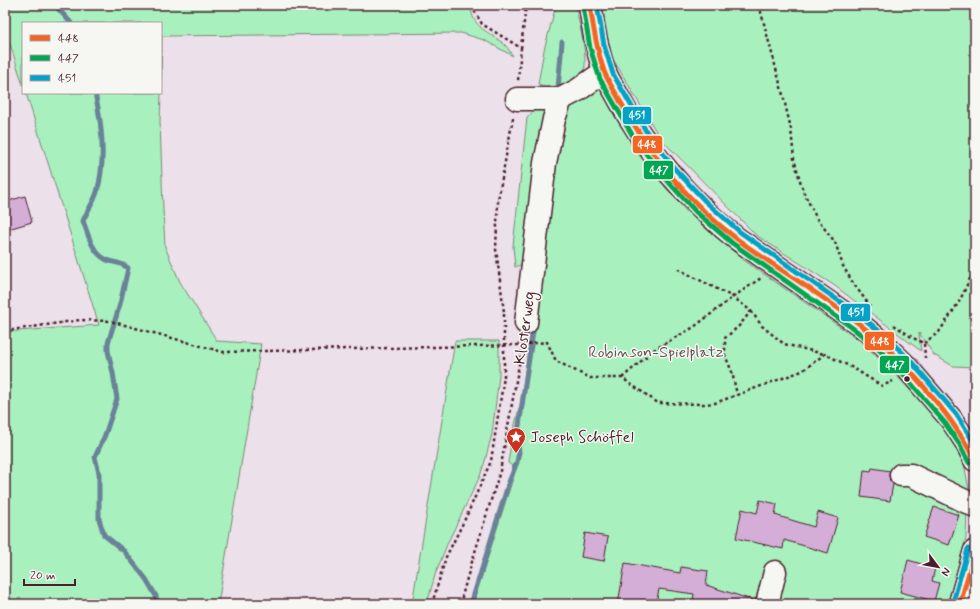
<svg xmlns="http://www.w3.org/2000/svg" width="980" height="609" font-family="Mynerve,sans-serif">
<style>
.green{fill:#a8f1bf;stroke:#798875}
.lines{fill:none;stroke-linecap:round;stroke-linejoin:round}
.stream{stroke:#6a8298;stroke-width:5}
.building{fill:#d4aed7;stroke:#4a1f2b}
.minor-casing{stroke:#4a1f2b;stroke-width:25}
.path{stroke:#4a1f2b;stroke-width:2.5;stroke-dasharray:3 3;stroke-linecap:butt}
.minor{stroke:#f6f6f2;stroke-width:22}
.bus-1-casing{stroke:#f6f6f2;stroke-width:8}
.bus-2-casing{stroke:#f6f6f2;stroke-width:8}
.bus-3-casing{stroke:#f6f6f2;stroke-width:8}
.bus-1{stroke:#f26522;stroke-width:5}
.bus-2{stroke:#00a651;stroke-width:5}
.bus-3{stroke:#04a2c6;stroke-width:5}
.bus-dot{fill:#4a1f2b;stroke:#f6f6f2;stroke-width:1.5}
.labels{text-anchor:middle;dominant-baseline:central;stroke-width:3;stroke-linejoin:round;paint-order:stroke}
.street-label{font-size:16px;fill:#4a1f2b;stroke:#f6f6f2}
.park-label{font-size:16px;fill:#625450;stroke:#f6f6f2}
.poi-label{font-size:16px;fill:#4a1f2b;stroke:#f6f6f2;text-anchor:start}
.line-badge{stroke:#f6f6f2;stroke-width:1.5}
.badge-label{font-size:11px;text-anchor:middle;font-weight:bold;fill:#fff}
</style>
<rect width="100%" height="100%" fill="#ece0ea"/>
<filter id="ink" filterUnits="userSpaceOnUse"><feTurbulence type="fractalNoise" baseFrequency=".025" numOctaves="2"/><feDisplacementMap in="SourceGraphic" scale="8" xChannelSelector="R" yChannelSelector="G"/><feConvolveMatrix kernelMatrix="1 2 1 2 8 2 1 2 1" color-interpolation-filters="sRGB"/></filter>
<g filter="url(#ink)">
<path class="green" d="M5,5h466c0,24 19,26 34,40 3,3 5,7 8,11l-29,-16 -23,-7 -299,3 -1,42v-55h-138v62l-18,-57z
M556,5h19c3,14 16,60 7,70 -4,5 -9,6 -14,8 -14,5 -16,4 -30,1l6,-34z
M603,5h372v362l-22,-1 -19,-11 -15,-22 2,18 -86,-65 -79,-51 -96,-97 -53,-89z
M602,83l31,65 53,63 59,50 117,81 59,58 41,53 8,42 -3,12 -1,31 -19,66h-474l43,-135 -8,-6 4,-27 8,-31 15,-105 14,-134 19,-61z
M26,93h135l-1,28 3,88 2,38 15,35 37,59 44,3 -43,260h-213v-272l94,-7z
M539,105l11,2 -22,155 -13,5 -2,-21 14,-128z
M455,341h44v35l-7,58 -7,27 -5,15 -32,66 -13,33 -8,29h-15z"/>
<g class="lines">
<path class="stream" d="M55,5l16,18
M558,89l4,-47
M95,93c7,31 11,68 2,99 -3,10 -10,19 -14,29 5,12 8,30 22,38 7,4 16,3 23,9l-8,36 -12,39v8l5,22 4,26 -12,36 -10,22 4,16v46l5,16 20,16 22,28 10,17 1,8
M471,604l38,-122 8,-20 2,-10 -2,-13 17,-114"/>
</g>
<path class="building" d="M25,196l7,26 -27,8v-28z
M872,468l18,3 -1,4 1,6 3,3 -3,17 -29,-4 3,-27 7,1z
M760,500l17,4 -2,11 39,12 4,-15 20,6 -10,35 -44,-13 -1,9 -47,-11 6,-29 15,4z
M934,507l25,8 -10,30 -25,-8z
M585,533l23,4 -4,24 -23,-4z
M908,560l27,8 -3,13 7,2 -5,18 -34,-9z
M625,563l55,10 1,-6 27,4 -2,14 49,16v3h-48l-14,-2 1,-8 -35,-5 -3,15h-38z"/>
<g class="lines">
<defs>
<path id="minor" d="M590,5c3,22 7,45 14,65 3,9 9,17 13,25 27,53 72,106 119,143l122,85 21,17 24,23 48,56 15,23 9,18
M517,99h44
M526,323l19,-160 9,-44 7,-20 17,-9 27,-19
M901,475h10l64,31
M767,604l8,-32
M960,604l15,-53"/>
</defs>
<use href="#minor" class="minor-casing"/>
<path class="path" d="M475,5v7l7,12 39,24 -3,33
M759,5l23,86 9,38 3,30 9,32 14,28 18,23 8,24 10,17 17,23
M521,48l5,-43
M678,269l55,28 18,14 -12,15 -14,12v17l7,17 5,23
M751,311l11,15 22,18 40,10
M894,325l19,13 11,5 1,15
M5,331l75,-11 30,1 113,31 294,-7 30,-3 9,19 34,17h32l36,25 46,1 11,-1 87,-32 23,-17 28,14 29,18 11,-5
M924,343l15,-11 20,-30 16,-34
M622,378l33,-29 39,-22 39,-30 28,-19
M432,604l14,-47 21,-42 24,-54 13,-84v-65l-8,-63 2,-49 15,-82
M460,604l7,-26 33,-107 23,-129"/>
<use href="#minor" class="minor"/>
<defs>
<path id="bus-1" d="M590,5c3,22 7,45 14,66 4,11 11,20 16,30 29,52 69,102 117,138 39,29 82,54 121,84 25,19 46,41 66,64 21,25 36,44 51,73
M960,604l15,-53"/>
<path id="bus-2" d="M583,6l7,42 10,31 34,59 30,39 32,35 36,31 122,86 20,16 24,23 47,55 15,22 9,18"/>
<path id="bus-3" d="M597,5l7,40 9,29 33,57 28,37 32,34 34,30 122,85 22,18 24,23 48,56 19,30
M953,602l15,-53"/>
</defs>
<use href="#bus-1" class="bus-1-casing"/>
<use href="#bus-2" class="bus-2-casing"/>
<use href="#bus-3" class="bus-3-casing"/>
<use href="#bus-1" class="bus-1"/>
<use href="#bus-2" class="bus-2"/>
<use href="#bus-3" class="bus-3"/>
</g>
</g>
<defs>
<symbol id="sight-pin" viewBox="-11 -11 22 30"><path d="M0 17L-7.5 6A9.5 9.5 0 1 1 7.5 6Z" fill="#c8321e" stroke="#f6f6f2"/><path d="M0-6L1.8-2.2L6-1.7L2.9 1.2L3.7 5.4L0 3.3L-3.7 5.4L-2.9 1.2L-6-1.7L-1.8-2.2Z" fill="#fff"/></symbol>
</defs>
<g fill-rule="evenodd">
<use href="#sight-pin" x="505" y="426" width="22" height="30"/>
</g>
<circle class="bus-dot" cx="907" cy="379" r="3.5"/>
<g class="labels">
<g class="street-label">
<text transform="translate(525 328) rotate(-82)">Klosterweg</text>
</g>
<g class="park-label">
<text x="656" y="352">Robinson-Spielplatz</text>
</g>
<g class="poi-label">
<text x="530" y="437">Joseph Schöffel</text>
</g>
</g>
<g class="line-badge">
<rect x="622" y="106" width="30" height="19" rx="4" fill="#04a2c6"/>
<rect x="632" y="135" width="31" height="19" rx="4" fill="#f26522"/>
<rect x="643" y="160" width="31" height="20" rx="4" fill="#00a651"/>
<rect x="840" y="303" width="31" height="19" rx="4" fill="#04a2c6"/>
<rect x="864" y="331" width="31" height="20" rx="4" fill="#f26522"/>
<rect x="879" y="355" width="31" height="19" rx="4" fill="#00a651"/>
</g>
<g class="badge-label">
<text x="637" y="119">451</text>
<text x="647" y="148">448</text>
<text x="659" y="174">447</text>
<text x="856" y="316">451</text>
<text x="880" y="345">448</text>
<text x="895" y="369">447</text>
</g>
<rect width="980" height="609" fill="none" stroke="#f6f6f2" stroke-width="20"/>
<rect x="10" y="10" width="960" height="589" fill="none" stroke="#4a1f2b" stroke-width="1.5" filter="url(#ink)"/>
<rect x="22" y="22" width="140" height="72" fill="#f6f6f2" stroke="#b1a0a2"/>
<rect x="30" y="35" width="20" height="6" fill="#f26522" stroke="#b1a0a2"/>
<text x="58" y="42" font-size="12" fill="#4a1f2b">448</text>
<rect x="30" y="55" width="20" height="6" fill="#00a651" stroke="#b1a0a2"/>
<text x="58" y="62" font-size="12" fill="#4a1f2b">447</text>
<rect x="30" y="75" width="20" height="6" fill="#04a2c6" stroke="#b1a0a2"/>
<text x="58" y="82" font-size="12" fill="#4a1f2b">451</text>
<g transform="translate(938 567) rotate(122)" stroke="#f6f6f2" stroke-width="3" paint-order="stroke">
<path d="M0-3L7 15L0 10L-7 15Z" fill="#4a1f2b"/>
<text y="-6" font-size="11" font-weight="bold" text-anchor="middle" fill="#4a1f2b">N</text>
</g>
<path d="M24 579v6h51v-6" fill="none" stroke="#4a1f2b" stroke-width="2"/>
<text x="30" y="579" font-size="12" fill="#4a1f2b" stroke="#f6f6f2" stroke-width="3" paint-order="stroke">20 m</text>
</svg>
